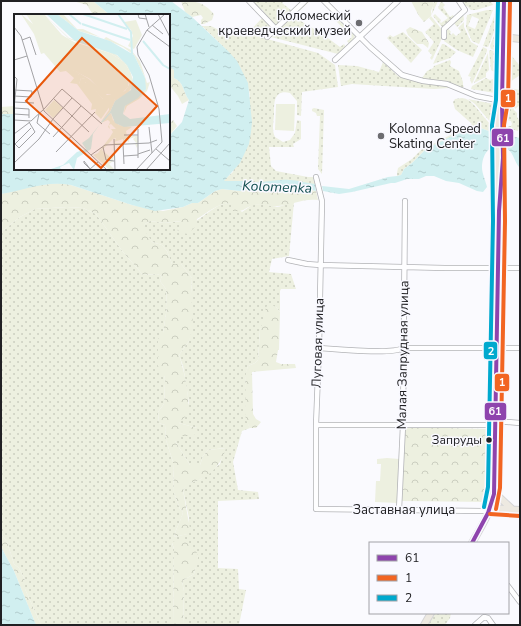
<svg xmlns="http://www.w3.org/2000/svg" width="521" height="626" font-family="'Nunito Sans',sans-serif">
<style>
.grass{fill:url(#grass-dots);fill-rule:evenodd}
.forest{fill:url(#forest-crowns)}
.garden{fill:#edf0e0}
.water{fill:url(#water-ripples)}
.lines{fill:none;stroke-linecap:round;stroke-linejoin:round}
.minor-casing{stroke:#b2b3b6;stroke-width:6}
.major-casing{stroke:#d5d5d7;stroke-width:8}
.minor{stroke:#fefeff;stroke-width:4.5}
.major{stroke:#ede9e1;stroke-width:6}
.bus-1-casing{stroke:#f9f9ff;stroke-width:7}
.bus-2-casing{stroke:#f9f9ff;stroke-width:7}
.bus-3-casing{stroke:#f9f9ff;stroke-width:7}
.bus-1{stroke:#8e44ad;stroke-width:4}
.bus-2{stroke:#f26522;stroke-width:4}
.bus-3{stroke:#00a9ce;stroke-width:4}
.poi-dot{fill:#6c6c70;stroke:#f9f9ff;stroke-width:1.5}
.bus-dot{fill:#202023;stroke:#f9f9ff;stroke-width:1.5}
.labels{text-anchor:middle;dominant-baseline:central;stroke-width:3;stroke-linejoin:round;paint-order:stroke}
.bus-label{font-size:12px;fill:#202023;stroke:#f9f9ff;text-anchor:end}
.poi-label{font-size:13px;fill:#202023;stroke:#f9f9ff;text-anchor:end}
.street-label{font-size:13px;fill:#202023;stroke:#f9f9ff}
.water-label{font-size:14px;font-style:italic;fill:#145051;stroke:#f9f9ff}
.inset-river{fill:none;stroke:#d1eff0;stroke-width:2}
.inset-road{fill:none;stroke:#a3a3a6;stroke-width:1}
.view{fill:#e8590c;fill-opacity:0.15;stroke:#e8590c;stroke-width:2}
.inset-edge{fill:none;stroke:#202023;stroke-width:2}
.line-badge{stroke:#f9f9ff;stroke-width:1.5}
.badge-label{font-size:11px;text-anchor:middle;font-weight:bold;fill:#fff}
</style>
<defs>
<pattern id="grass-dots" width="8" height="8" patternUnits="userSpaceOnUse"><rect width="8" height="8" fill="#edf0e0"/><path d="M2 2h.1M6 6h.1" fill="none" stroke="#cbcec0" stroke-width="1.8" stroke-linecap="round"/></pattern>
<pattern id="forest-crowns" width="20" height="18" patternUnits="userSpaceOnUse"><rect width="20" height="18" fill="#edf0e0"/><path d="M2 6a3 3 0 1 1 6 0M12 15a3 3 0 1 1 6 0" fill="none" stroke="#cbcec0"/></pattern>
<pattern id="water-ripples" width="26" height="14" patternUnits="userSpaceOnUse"><rect width="26" height="14" fill="#d1eff0"/><path d="M2 4q2-2 4 0t4 0M15 11q2-2 4 0t4 0" fill="none" stroke="#b3cdce"/></pattern>
</defs>
<rect width="100%" height="100%" fill="#fafafe"/>
<path class="grass" d="M251,1h33l-2,2 10,8 -16,15 -12,-11 -1,-5 -5,-1z
M308,1h2l-16,15 5,4 22,13 19,14 4,-3 2,3 -8,7 -67,-17 1,-2z
M433,1h5l-7,15 12,15v5l-11,24 -2,-2 2,-3 -4,-4 6,-9 -9,-10 9,-8 -5,-6 2,-2 3,-14z
M441,1l4,4 -2,2 7,10 3,-2 2,3 -12,10 -10,-12 2,-2 6,6 -1,2 1,1 7,-5 -10,-10z
M460,1h31l2,4 -17,5h-5l-4,-4h-3z
M487,10h6l-14,34 -7,-3 -6,-14 1,-12zM472,16l7,3 -4,10 -7,-3z
M499,10l-1,11 -9,24 -1,2 -5,-1 13,-35z
M463,13l1,7 -7,7 -3,-4 -6,5 3,4 -1,1 1,2 2,-2 3,3 5,-4 -3,-4 6,-6v5l7,15 7,4 -5,11 -16,-7 -13,-9 1,-5v-5z
M263,17l10,11 -1,3 -13,-2 -2,4 3,4 58,16 17,12 3,22 -36,5 -1,24 -4,-1v-14l-7,-8c-17,-4 -16,11 -16,23 -1,7 -2,15 1,21l8,5 7,-2 5,-7 2,-13 4,1v18l-8,5 1,3h-25l2,19 5,5 32,6h5l2,7h-7l-8,-3 -50,2 -5,-2h-22l10,-9 17,-77c-6,-31 -26,-48 -48,-69h9l14,7 9,-1 6,2h7z
M336,17l19,19 -1,2 -5,6 -2,-3 5,-4 -18,-18z
M498,25v26h-1l-6,-2 -1,-3z
M403,32l19,18 -11,13 -24,-25 3,-3 3,2z
M442,44h2l12,8 -6,6 -17,6z
M483,47l4,2v2l-15,33 -2,-4 1,-3 -3,-1z
M491,50l7,3 -1,17 -3,2 -3,-2 -2,-19z
M488,53l1,17 -3,3v4l-12,6z
M509,55h2l9,11v9l-10,7 -2,-1z
M450,60l1,2 -1,4 9,5 4,11v3l1,2h-3l-38,-7 -1,-2 5,-7 6,-3 1,-2z
M383,62l15,14 26,7 23,3 2,2 -15,1 -82,-5 -11,2 -3,-21 19,1 22,6z
M486,78l4,2 3,-1 4,4 -2,10 -24,-4 1,-3z
M510,88l10,2v15l-5,4z
M507,89h1l6,21 3,3v4l3,5 -2,9 -10,-3v-2h3l1,-2 -1,-3 -4,-1z
M462,98c13,1 21,23 33,29l-1,6 -19,-7 -49,23 -14,14 -8,6 -3,6 -4,1v-3l1,-5 14,-9 9,-9 51,-26 -17,-15 -2,-7 2,-3z
M468,99l26,5 1,16h-3v4l-17,-20z
M314,108l10,2 -2,64 -4,-5 2,-53h-3l-1,-3 -4,-2v-2z
M294,202l-5,54 -17,3 -3,13 22,2 5,15h-15l-1,2v21l-4,-5 -11,6 -1,8 -4,9 -2,30 -3,3 -7,3c-3,9 -2,16 -2,25 1,14 -3,23 4,37l-8,3 -9,31 5,28 20,2 1,7 -41,2v67l20,1 1,20 7,1 -7,35h-56l1,-34 -2,-10 12,-7 4,-17 -26,-14 2,6 -1,76h4h-136l-16,-36v-9l-6,-12 -5,-4 -7,-22 -6,-9v-301l19,-15 15,-8 32,-2 16,1 13,6 27,38 20,23 14,-1 5,2 -2,5 6,8 1,18 -4,26 2,50 -1,21 -6,8 1,11 6,2 1,15 7,22 1,31 6,16 3,3c-2,9 -7,16 -9,25l13,-3 2,-16 -6,-28 4,-6 14,-5 19,-15 5,-16 -17,2 -5,6 -3,9h-10l-15,-24v-5h14l8,-8 -18,-5 10,-20 -6,-37 -4,-11 10,-14 2,-32v-16l1,-15 -11,-14h-9l-5,-13 -5,-6 -10,-3 -9,-13 2,-5 5,-3 14,2 18,-2 -5,11c10,-6 20,-11 29,-18 9,-6 13,-11 26,-11l10,9 10,-7 10,-1 16,3z
M435,613h16l-1,5 -5,7h-17z"/>
<path class="forest" d="M73,1h20l17,14h-17l-6,-10z
M181,1c16,0 22,1 33,13l-2,6 -8,4h-3v-4l2,-2 -2,-3 -9,2 -7,-5z
M411,1h22l1,3 -3,7v5l-7,6 -5,-6z
M410,27l12,5 7,11 -1,5 -5,-4h-6l-9,-9 -2,-5z
M169,66l5,4v8c10,4 9,14 15,22l-7,4 -4,-8 -9,-11z
M15,106v8h-14v-7z
M173,120l4,6 -8,10v-12z
M62,183l9,2 61,20 31,6 20,-4 9,-4h6l17,-12 7,-2 18,2 26,-4h35l15,4 2,9c-15,-2 -25,5 -40,6 -8,1 -15,-3 -24,-1 -10,3 -9,7 -21,6l-1,-8c-15,0 -23,9 -35,16l-1,7 -8,8 -11,-2 4,-11 -17,2 -14,-2 -5,3 -1,5 8,13 10,3 5,6 5,13h9l11,14 -1,15 2,34 -4,14 -10,14c4,11 13,48 8,59 -1,3 -6,6 -8,9l18,5 1,6 -9,2h-14v5l15,24h10l3,-9 5,-6 18,-2c-4,14 -13,26 -27,32 -8,3 -10,2 -16,10l7,39 -2,5 -14,3c2,-9 7,-16 9,-25l-3,-3 -6,-16 -1,-31 -7,-22 -1,-15 -6,-2 -1,-11 6,-8 1,-21v-6l-7,-11v-29l5,-4 4,-26 -1,-18 -6,-8 2,-5 -5,-2 -14,1 -20,-23 -27,-38 -13,-6 -16,-1 -32,2 -15,8 -19,15v-38l36,-9z
M270,304l6,3 4,5 -1,38h-1l-2,12 5,2h14l1,4 -44,4 1,42 3,5 5,3 -5,6h-6l-4,-8 -1,-7 1,-41 2,-6 7,-3 3,-3 2,-30 3,-9 3,-14z
M403,427l85,2 -1,73 -85,-1z
M1,533l6,9 7,22 5,4 6,12v9l16,36h-5l-22,-54 -13,-24z
M178,540c10,1 19,7 20,18 0,5 -3,11 -4,16l-12,7 2,10 -1,34h-10l1,-76 -2,-7z"/>
<path class="garden" d="M276,104h19l-1,27 -19,-1z
M387,458l12,1 -1,44 -23,-1 1,-21h4l1,-17h-4v-5z"/>
<path class="water" d="M93,1h78l21,16 37,35 8,9 11,22 4,39 -1,10 -2,12 -9,19 -16,18h21l5,2c13,0 26,-4 39,-3 9,0 17,3 26,4l1,7 -15,-4h-35l-26,4 -18,-2 -7,2 -17,12h-6l-9,4 -28,4 -23,-6 -61,-20c-24,-5 -47,5 -70,9v-80h14v55h154v-33l13,-14 7,-22c-6,-8 -5,-18 -15,-22v-8l-5,-4v-51h-59z
M475,126l19,7 13,2 13,3v30c-6,-5 -6,-17 -15,-20 -16,-6 -23,7 -23,20 0,5 4,14 5,19l-4,5 -6,-1 -18,-8 -13,-2 -12,-5h-8l-7,3h-12l-12,4h-4l-39,9 -13,2 -16,-3 -1,-5 27,3 39,-12 9,-1 4,-1 3,-6 8,-6 14,-14 38,-19z
M1,547l13,24 22,54h-35z"/>
<g class="lines">
<defs>
<path id="minor" d="M249,1l27,28
M324,1l46,46 32,28 21,6 24,3 29,12 26,5
M267,37l38,-36
M444,37v-8l21,-19 -6,-9
M335,60l63,-59
M316,177l6,24 -3,147 -3,77v84l168,2 6,-3
M288,260l19,4 13,1 125,3h75
M319,348c16,1 73,7 84,0h117
M495,421l25,2
M316,425h179
M399,510l4,-85 2,-224
M508,586l12,16
M475,625l9,-8 4,1 5,7"/>
<path id="major" d="M504,37l16,2
M502,104l2,-103
M502,180l1,-65
M495,489l4,8 13,12
M490,508l30,2
M472,543c9,-16 19,-31 22,-49l5,-273 -1,-96 4,-24
M424,625l7,-12"/>
</defs>
<use href="#minor" class="minor-casing"/>
<use href="#major" class="major-casing"/>
<use href="#minor" class="minor"/>
<use href="#major" class="major"/>
<defs>
<path id="bus-1" d="M472,543l16,-30 6,-19 5,-283 4,-53 -1,-57 2,-100"/>
<path id="bus-2" d="M496,509l4,-21 5,-267 -1,-96 4,-24 2,-100
M490,514l30,2"/>
<path id="bus-3" d="M484,507l4,-20 5,-266 -1,-96 4,-25 2,-99"/>
</defs>
<use href="#bus-1" class="bus-1-casing"/>
<use href="#bus-2" class="bus-2-casing"/>
<use href="#bus-3" class="bus-3-casing"/>
<use href="#bus-1" class="bus-1"/>
<use href="#bus-2" class="bus-2"/>
<use href="#bus-3" class="bus-3"/>
</g>
<g class="poi-dot">
<circle cx="359" cy="23" r="4"/>
<circle cx="381" cy="136" r="4"/>
</g>
<circle class="bus-dot" cx="489" cy="440" r="3.5"/>
<g class="labels">
<g class="bus-label">
<text x="482" y="440">Запруды</text>
</g>
<g class="poi-label">
<text x="351" y="16">Коломеский<tspan x="351" dy="15">краеведческий музей</tspan></text>
<text x="389" y="129" text-anchor="start">Kolomna Speed<tspan x="389" dy="15">Skating Center</tspan></text>
</g>
<g class="street-label">
<text transform="translate(318 343) rotate(-88)">Луговая улица</text>
<text transform="translate(403 355) rotate(-89)">Малая Запрудная улица</text>
<text x="404" y="510">Заставная улица</text>
</g>
<g class="water-label">
<text transform="translate(277 187) rotate(2)">Kolomenka</text>
</g>
</g>
<g transform="translate(14 14)">
<rect width="156" height="156" fill="#fafafe"/>
<path d="M7,0l12,10 -7,-10h18l18,21 12,7 36,11 14,9 5,8v11l-1,6 -7,7h-17l-14,-15 -17,-9 6,5v9l2,-6 5,1 -1,4 2,-2 16,18h12l-14,20 -6,-6 1,-4 -5,1 1,-6 -15,-20 -7,-1 4,-5 -8,-7 -6,1 -16,-19 -3,1 -7,-20zM97,99l2,7 6,5 13,2 -6,4 1,5h11v18v-10l-1,4 -2,-4 -8,1 10,-1 -4,-5 2,-2 -6,2v3l-5,-3v4l-1,1h-8l-1,-1h9v-4l-9,3 2,-4 -3,1 -11,11 8,7 4,-2 -1,6 -4,3 5,5 -4,1 -17,-15 5,-2 12,-16 3,-5 -2,-3h5l-5,-5 -2,1 1,4 -2,-2 2,-5 -2,-2 -7,3z" fill="#edf0e0"/>
<path d="M30,0l25,24 45,15 12,10 3,4 5,17 -6,9 -13,8 -5,11 -10,11 9,-13v-7l6,-4h-12l-16,-17 -3,1 1,-4 -4,-1 -2,6v-9l-6,-4 1,-1 15,9 18,16 18,-4 4,-6v-15l-5,-8 -14,-9 -41,-14zM43,0h6l14,15h6l17,8 -21,-6zM122,6l6,15 -8,14 -6,-3 5,-10 -2,-6 -7,-8zM92,23l25,13 9,11 7,22 3,-1 -3,9 -8,8 -12,7 -3,7 1,-7 20,-16v-12l-11,-23 -11,-8 -19,-8zM40,86l9,8 -10,10 -8,-8z" fill="#edf0e0"/>
<path d="M32,0h11l22,17 31,10 24,14 11,23 1,11 -8,9 -13,8 -2,8 7,5 40,-5v9l-46,4 -9,-4 -4,-10 -8,9 -3,1 10,-11 5,-11 16,-11 2,-13 -6,-12 -10,-10 -42,-14zM86,110l-7,10 -2,15 -14,9 -3,12 -5,-7 -9,4 1,3h-13l15,-5 14,-13 9,-3 -4,-6 7,-5z" fill="#d1eff0"/>
<path class="inset-river" d="M55,0l12,10M69,0l44,15M104,0l13,18 1,22M68,10l48,16M129,27l20,24 7,4"/>
<path class="inset-road" d="M124,0l1,4 8,1M131,0l4,13M144,0l12,23M138,11l11,9M0,13l7,9 23,75 63,59M133,16l23,17M8,26l8,-3 6,18M0,46l13,-4M0,62l3,3 -3,29M0,76l18,1 -1,6 -17,-1M39,84l36,34M0,88l20,1M0,94l15,1v9M30,95l18,-20 40,35M0,100l15,1M25,100l-2,9 13,11M39,105l19,-21M0,106l17,1 13,-12M135,113l3,26M124,115v29M0,120l16,-12M110,121h14M39,123l28,-31M100,125l1,31M1,130l4,4 16,-16 -6,-10M109,130l1,20M0,131l17,-17M89,133l3,13 8,1M142,135l14,12M42,138l39,-40M124,140l12,-4M77,141l14,-10 44,-2 8,-3M110,142l14,-1M0,149l25,-24 14,-20M75,156l9,-8M77,156l-7,-7v-2l7,9M122,156l26,-28 -3,-33 -10,-34 -11,-20 -1,-8 10,-17 18,-16M132,156l24,-27"/>
<path class="view" d="M68,24l75,68 -56,62 -75,-67z"/>
<rect width="156" height="156" class="inset-edge"/>
</g>
<g class="line-badge">
<rect x="500" y="89" width="16" height="19" rx="4" fill="#f26522"/>
<rect x="491" y="128" width="23" height="19" rx="4" fill="#8e44ad"/>
<rect x="483" y="341" width="15" height="19" rx="4" fill="#00a9ce"/>
<rect x="494" y="373" width="16" height="19" rx="4" fill="#f26522"/>
<rect x="484" y="402" width="23" height="19" rx="4" fill="#8e44ad"/>
</g>
<g class="badge-label">
<text x="508" y="102">1</text>
<text x="503" y="142">61</text>
<text x="491" y="355">2</text>
<text x="502" y="386">1</text>
<text x="495" y="415">61</text>
</g>
<rect width="521" height="626" fill="none" stroke="#202023" stroke-width="4"/>
<rect x="369" y="542" width="140" height="72" fill="#f9f9ff" stroke="#a2a2a7"/>
<rect x="377" y="555" width="20" height="6" fill="#8e44ad" stroke="#a2a2a7"/>
<text x="405" y="562" font-size="12" fill="#202023">61</text>
<rect x="377" y="575" width="20" height="6" fill="#f26522" stroke="#a2a2a7"/>
<text x="405" y="582" font-size="12" fill="#202023">1</text>
<rect x="377" y="595" width="20" height="6" fill="#00a9ce" stroke="#a2a2a7"/>
<text x="405" y="602" font-size="12" fill="#202023">2</text>
</svg>
